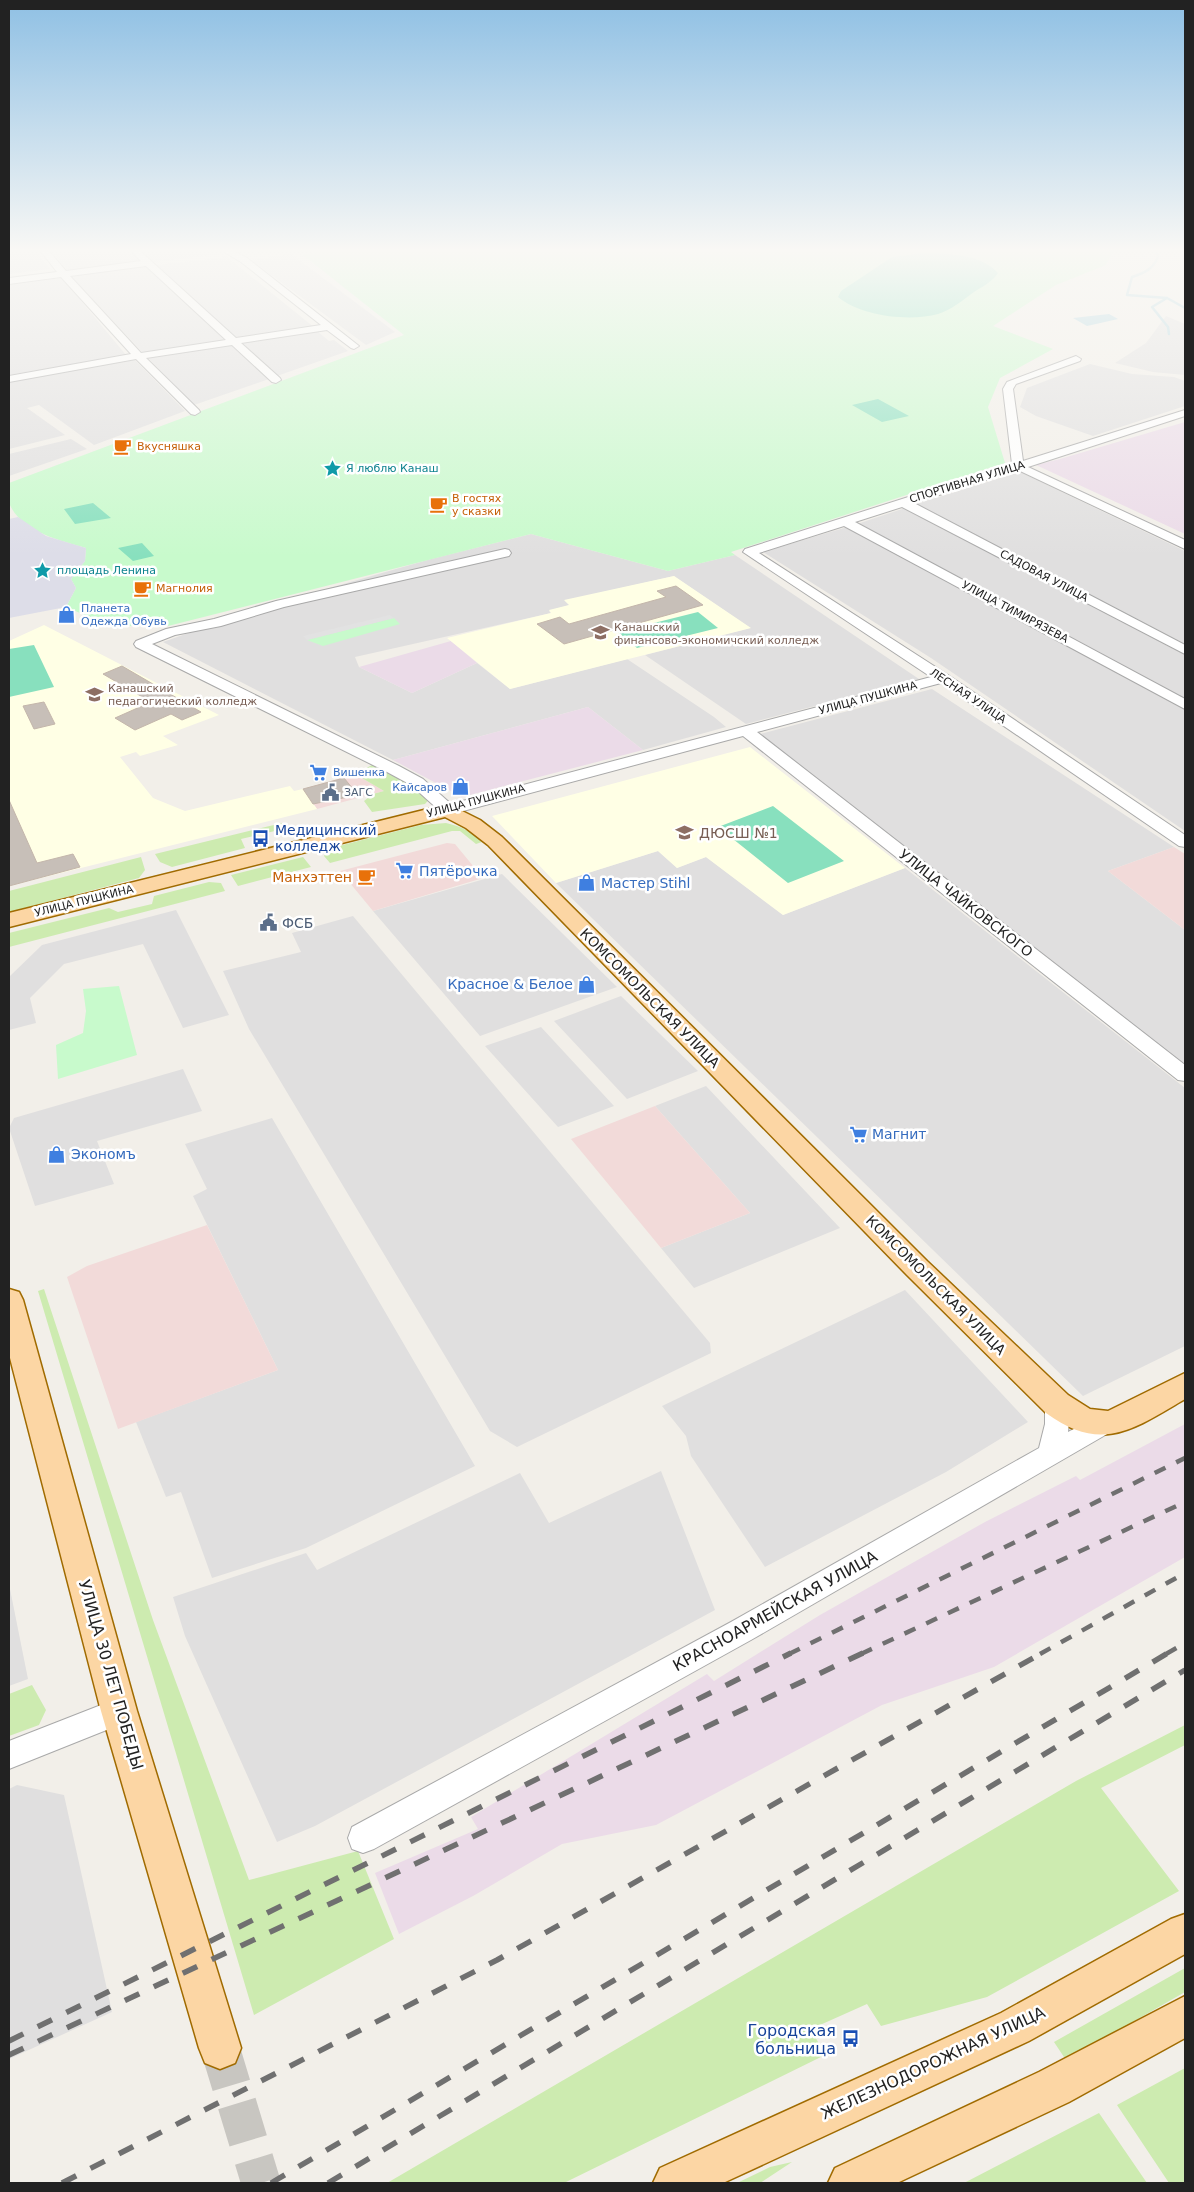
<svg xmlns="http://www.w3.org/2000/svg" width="1194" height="2192" font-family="'DejaVu Sans',sans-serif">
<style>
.residential{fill:#e0dfdf}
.commercial{fill:#f2dad9}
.industrial{fill:#ebdbe8}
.education{fill:#ffffe5}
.grass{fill:#cdebb0}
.park{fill:#c8facc}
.pitch{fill:#88e0be}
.parking{fill:#e2e2e2}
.plaza{fill:#dddde8}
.water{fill:#aad3df}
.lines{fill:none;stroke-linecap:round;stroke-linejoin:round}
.stream{stroke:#aad3df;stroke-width:2.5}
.building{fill:#c7bfb8;stroke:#c4b6ab}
.major-tunnel{stroke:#c8c6c1;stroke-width:39;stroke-dasharray:39 19;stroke-linecap:butt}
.minor-casing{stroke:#a9a9a9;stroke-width:2}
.major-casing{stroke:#a06b00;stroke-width:3}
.minor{fill:#fff;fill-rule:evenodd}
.major{fill:#fcd6a4;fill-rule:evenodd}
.rail-far1{stroke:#707070;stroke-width:4.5;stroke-dasharray:12 12;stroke-linecap:butt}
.rail{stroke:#707070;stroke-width:5.5;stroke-dasharray:16 16;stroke-linecap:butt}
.labels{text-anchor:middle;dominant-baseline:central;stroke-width:5;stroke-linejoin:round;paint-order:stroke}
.far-food-label{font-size:11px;fill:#c56008;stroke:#fff;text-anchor:start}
.far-culture-label{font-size:11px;fill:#0d838f;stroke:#fff;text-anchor:start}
.far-street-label{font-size:11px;fill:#222;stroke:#fff}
.far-shop-label{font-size:11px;fill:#366cbe;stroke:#fff;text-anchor:start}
.far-education-label{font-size:11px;fill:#785e54;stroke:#fff;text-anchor:start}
.far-service-label{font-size:11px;fill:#4e5e75;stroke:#fff;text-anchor:start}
.transit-label{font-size:14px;fill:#164399;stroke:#fff;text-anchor:start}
.education-label{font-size:14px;fill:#785e54;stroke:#fff;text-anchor:start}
.shop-label{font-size:14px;fill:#366cbe;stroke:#fff;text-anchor:start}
.food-label{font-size:14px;fill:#c56008;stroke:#fff;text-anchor:end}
.street-label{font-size:14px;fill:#222;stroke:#fff}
.service-label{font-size:14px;fill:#4e5e75;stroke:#fff;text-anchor:start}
.near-street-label{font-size:16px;fill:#222;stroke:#fff}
.near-transit-label{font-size:16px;fill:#164399;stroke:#fff;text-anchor:end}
</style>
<rect width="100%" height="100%" fill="#f2efe9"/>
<path class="residential" d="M9,250h25l16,19 -41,5z
M51,250h79l12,13 -73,9z
M141,250h76l4,4 -68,8z
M291,254l104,78 -29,13 -115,-85z
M227,257l88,71 -78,11 -80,-74z
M148,266l77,74 -82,13 -72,-77z
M62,278l64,77 -117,20v-90z
M1166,316l19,8v51l-32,-3 -38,-9 31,-20z
M317,331l12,10 5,-1 14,11 -71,25 -36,-34z
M230,344l39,35 -75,26 -48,-49z
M134,359l51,52 -91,34 -55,-40 -12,3 38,27 -56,14v-67z
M1090,364l42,10 42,3 11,4v25l-92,30 -57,-20 -16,-9 7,-19z
M71,439l16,10 -78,27v-22z
M1020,472l165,79v93l-269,-140z
M905,508l280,147v44l-328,-175z
M847,527l338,182v122l-254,-173 -168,-106z
M531,534l137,37 67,-16 184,124 -173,45 -101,-69 105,-27 -76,-52 -109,25 5,4 -21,6 2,2 -196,44 4,10 53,26 65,-30 33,26 117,-30 87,58 12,10 -83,23 -55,-43 -195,53 -230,-118 34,-12 19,-2 47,-21 168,-48z
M932,689l242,158 -66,24 77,59v135l-425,-331z
M658,851l19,17 29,-11 77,58 122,-47 280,220v258l-102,50 -527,-513z
M502,874l115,113 -137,49 -107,-125z
M176,910l53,105 -46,13 -40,-84 -79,20 -34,34 6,25 -27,7v-53l33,-32z
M353,916l357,427 1,10 -194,94 -27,-16 -241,-402 -26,-58 78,-19 -9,-19z
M621,996l77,75 -71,28 -73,-78z
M541,1027l73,79 -56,21 -73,-81z
M183,1069l19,42 -105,30 17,43 -79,22 -26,-78 5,-10z
M706,1086l134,142 -146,60 -33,-40 89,-35 -95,-107z
M272,1118l203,348 -169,82 -94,30 -31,-86 -15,5 -30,-75 142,-52 -85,-174 14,-7 -22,-45z
M905,1290l123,132 -82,50 -181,95 -74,-111 -5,-20 -24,-30z
M661,1471l54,139 -400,216 -38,16 -92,-206 -12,-39 133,-44 11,17 203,-97 29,50z
M9,1584l19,95 -19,7z
M17,1785l47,10 48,217 -103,47v-270z"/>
<path class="commercial" d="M355,774l29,17 -67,18 -14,-20z
M447,843l8,1 28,34 -110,33 -33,-40z
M1174,847l11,7v76l-77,-59z
M655,1106l95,107 -89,35 -90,-109z
M207,1225l71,145 -160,59 -51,-152 20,-11z"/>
<path class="industrial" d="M1185,422v112l-149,-69 24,-6z
M451,641l26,22 -65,30 -53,-26z
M588,707l55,43 -181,47 -69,-37z
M1185,1424v133l-191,110 -112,38 -226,120 -94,19 -89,52 -74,38 -24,-61 103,-44 -7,-12 236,-143 7,7 106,-66 165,-93 91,-46 4,4z"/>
<path class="education" d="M674,576l77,52 -241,61 -63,-51 104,-25 -2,-3 20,-5 -5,-5z
M44,625l175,90 -56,21 15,9 -38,11 -4,-4 -16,5 33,41 32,13 105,-25 4,5 9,-2 14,20 -308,77v-245z
M750,747l155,121 -122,47 -77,-58 -29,11 -19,-17 -102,32 -64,-67z"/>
<path class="grass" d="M372,765l60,31 -7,8 -53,8 -8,-11 9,-7 11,-3 -29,-17z
M282,823l9,12 -4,1 -8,-6 -38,9 4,9 -73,19 -12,-5 -5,-8z
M446,823c16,4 25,8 36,19l-6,2 -16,-13h-8l-122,32 -6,-7 3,-7 94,-24z
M141,857l4,13 -6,8 -130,34v-21z
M303,857l8,10 -73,19 -7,-11z
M209,882l12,1 4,8 -216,56v-14l100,-25 9,4 34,-8 2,-8z
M44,1289l109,331 96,260 109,-29 36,88 -140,76 -216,-724z
M32,1685l14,25 -7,15 -30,11v-42z
M1185,1725v20l-84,43 78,103 -192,106 -106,29 -14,-22 -56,25 14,26 -261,128h-177l689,-402z
M1185,1968v24l-119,68 -12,-18z
M1185,2068v115h-16l-52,-78z
M1099,2113l48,70h-183z
M792,2162l-32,21h-23l33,-16z"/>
<path class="park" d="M322,250h792l-8,15 -50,20 -63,41 60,23 -53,29 -12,29 17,56 -274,89 4,3 -67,16 -137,-37 -363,92h-58l-44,-19 10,-19 -5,-9 14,-18 1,-13c-27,-8 -65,-16 -77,-45 -2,-6 0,-14 0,-20l395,-148 -101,-80z
M394,618l6,6 -77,22 -16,-6z
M119,986l18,69 -79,24 -2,-34 27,-12 3,-22 -3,-22z"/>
<path class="pitch" d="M925,253c25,1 56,1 73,20 -5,8 -16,14 -24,19 -11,8 -23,18 -36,22 -29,8 -77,2 -100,-17l3,-6 51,-34z
M878,399l31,17 -27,6 -30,-17z
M93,503l18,15 -36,6 -11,-15z
M142,543l12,13 -21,5 -15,-13z
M698,612l20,16 -81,20 -19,-16z
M34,645l20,42 -45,10v-48z
M773,806l71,55 -56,22 -70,-56z"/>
<path class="parking" d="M390,615l4,3 -87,22 -4,-4z"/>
<path class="plaza" d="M18,517l28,19 40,12 -1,13 -14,18 5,9 -10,19 -57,11v-99z"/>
<path class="water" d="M1109,314l9,5 -31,7 -14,-8z"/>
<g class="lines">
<path class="stream" d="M1154,250l4,6c-4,13 -14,17 -26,21l-5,18 40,3 18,10
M1167,298l-15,9 16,20 1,7"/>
</g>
<path class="building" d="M676,586l27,19 -139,39 -27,-20 23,-7 9,7 97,-27 -9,-6z
M122,666l79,46 -19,8 -11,-6 -36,16 -20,-12 36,-16 -48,-28z
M44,702l11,22 -21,5 -11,-23z
M344,778l14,17 -45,9 -10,-15z
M9,800l28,63 36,-9 7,13 -71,19z"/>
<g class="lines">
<path class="major-tunnel" d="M220,2048l41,135"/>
<defs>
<path id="minor" d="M40,250h8l18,21 75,-10 -11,-11h9l97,88 85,-13 -80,-63 -20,-12h10l16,8 112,88 -5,3 -3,-1 -24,-18 -86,13 39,35 1,2 -5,3 -4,-1 -40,-37 -86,13 53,52 1,2 -5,3 -4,-1 -55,-55 -127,23v-6l122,-22 -70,-77 -52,7v-6l48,-6zM146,266l80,74 -85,13 -71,-77z
M1076,356l5,3 -1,2 -64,23 -3,5 10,72 162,-51v6l-157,51 157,73v9l-167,-79 -104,33 271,142v9l-283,-147 -47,15 330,177v10l-341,-183 -85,27 189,122 237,160v12l-6,-1 -238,-163 -184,49 428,333v16l-7,-1 -435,-344 -295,79 -6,-2 -31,-28 -24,-13 -251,-125 -2,-3 2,-3 30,-12 48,-10 62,-18 229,-52 4,1 2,3 -2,3 -225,51 -63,19 -46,9 -23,9 247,122 24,13 28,25 480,-127 -188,-125 2,-3 267,-85 -9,-75 4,-7z
M1057,1394l9,3 4,14 -2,21 37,-19 9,3 3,7 -3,7 -363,210 -377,209 -11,4 -11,-4 -4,-11 4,-11 379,-205 308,-174 6,-24v-20l3,-7z
M119,1698l10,3 4,10 -4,10 -120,48v-28z"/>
<path id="major" d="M448,804l32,16 22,17 425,424 141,134 22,14 18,2 77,-38v26c-51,30 -84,55 -139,14l-139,-138 -419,-430 -22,-17 -21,-11 -436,110v-14z
M9,1289l10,3 4,8 114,411 104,337 -6,15 -15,6 -15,-6 -6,-15 -98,-337 -92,-357z
M1185,1914v40l-156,87 -306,142h-70l7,-15 341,-155 170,-94z
M1185,1996v42l-116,64 -172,81h-69l7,-15 204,-96z"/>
</defs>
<use href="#minor" class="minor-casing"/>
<use href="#major" class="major-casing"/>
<use href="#minor" class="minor"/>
<use href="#major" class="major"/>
<path class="rail-far1" d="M789,1654l396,-196
M861,1654l324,-152
M1040,1654l145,-81
M1166,1654l19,-11"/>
<path class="rail" d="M9,2041l782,-388
M9,2055l854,-402
M62,2183l435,-223 545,-307
M271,2183l897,-530
M328,2183l857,-513"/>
</g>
<linearGradient id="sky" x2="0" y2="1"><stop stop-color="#8fc0e4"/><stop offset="0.45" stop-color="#f9f8f5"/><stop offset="1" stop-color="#f9f8f5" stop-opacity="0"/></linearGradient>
<rect width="1194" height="557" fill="url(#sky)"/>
<defs>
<symbol id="cafe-bare" viewBox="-9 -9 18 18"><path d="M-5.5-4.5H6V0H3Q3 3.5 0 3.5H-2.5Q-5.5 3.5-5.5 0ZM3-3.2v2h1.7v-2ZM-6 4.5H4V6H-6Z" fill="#e8710a" stroke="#fff" stroke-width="2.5" paint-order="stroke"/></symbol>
<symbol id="sight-bare" viewBox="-9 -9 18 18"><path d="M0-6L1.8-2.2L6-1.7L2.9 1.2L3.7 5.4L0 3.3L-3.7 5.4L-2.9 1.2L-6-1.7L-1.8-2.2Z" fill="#0f9aa8" stroke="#fff" stroke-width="2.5" paint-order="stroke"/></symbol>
<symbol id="shop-bare" viewBox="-9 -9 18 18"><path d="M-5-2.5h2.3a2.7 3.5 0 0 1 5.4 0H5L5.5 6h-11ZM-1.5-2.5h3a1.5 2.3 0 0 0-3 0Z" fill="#3f7fe0" stroke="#fff" stroke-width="2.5" paint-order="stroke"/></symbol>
<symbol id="university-bare" viewBox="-9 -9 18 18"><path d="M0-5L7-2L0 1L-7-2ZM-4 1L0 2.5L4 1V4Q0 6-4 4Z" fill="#8d6e63" stroke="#fff" stroke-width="2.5" paint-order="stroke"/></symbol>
<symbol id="supermarket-bare" viewBox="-9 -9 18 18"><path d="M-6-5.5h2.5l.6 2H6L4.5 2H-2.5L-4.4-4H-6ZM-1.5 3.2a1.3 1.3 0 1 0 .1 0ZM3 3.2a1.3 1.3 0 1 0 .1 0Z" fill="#3f7fe0" stroke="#fff" stroke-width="2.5" paint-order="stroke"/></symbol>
<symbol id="civic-bare" viewBox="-9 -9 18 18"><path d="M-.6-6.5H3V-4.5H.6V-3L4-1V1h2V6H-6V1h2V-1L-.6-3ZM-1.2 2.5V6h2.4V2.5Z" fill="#5c6f8a" stroke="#fff" stroke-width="2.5" paint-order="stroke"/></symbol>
<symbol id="school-bare" viewBox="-9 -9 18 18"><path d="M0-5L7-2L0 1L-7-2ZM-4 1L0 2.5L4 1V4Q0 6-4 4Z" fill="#8d6e63" stroke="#fff" stroke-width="2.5" paint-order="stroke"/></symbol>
<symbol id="bus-bare" viewBox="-9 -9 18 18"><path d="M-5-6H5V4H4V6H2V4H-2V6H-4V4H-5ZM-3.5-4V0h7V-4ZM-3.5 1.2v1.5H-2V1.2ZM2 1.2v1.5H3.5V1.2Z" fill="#1a4fb4" stroke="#fff" stroke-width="2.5" paint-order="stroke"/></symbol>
</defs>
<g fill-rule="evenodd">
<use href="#cafe-bare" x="110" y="434" width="25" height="25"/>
<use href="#sight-bare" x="320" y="456" width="25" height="25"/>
<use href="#cafe-bare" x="426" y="492" width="25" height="25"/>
<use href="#sight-bare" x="30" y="558" width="25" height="25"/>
<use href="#cafe-bare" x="130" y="576" width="25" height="25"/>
<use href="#shop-bare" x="54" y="602" width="25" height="25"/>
<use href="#university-bare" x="588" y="620" width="25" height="25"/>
<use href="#university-bare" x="82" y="682" width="25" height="25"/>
<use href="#supermarket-bare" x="306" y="760" width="25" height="25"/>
<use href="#shop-bare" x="448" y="774" width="25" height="25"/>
<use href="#civic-bare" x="318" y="780" width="25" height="25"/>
<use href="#school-bare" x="672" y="820" width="25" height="25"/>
<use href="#bus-bare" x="248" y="826" width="25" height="25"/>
<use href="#supermarket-bare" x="392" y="858" width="25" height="25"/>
<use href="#cafe-bare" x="354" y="864" width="25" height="25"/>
<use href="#shop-bare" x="574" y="870" width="25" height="25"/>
<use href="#civic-bare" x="256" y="910" width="25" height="25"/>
<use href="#shop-bare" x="574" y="972" width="25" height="25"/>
<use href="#supermarket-bare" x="846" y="1122" width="25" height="25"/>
<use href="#shop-bare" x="44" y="1142" width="25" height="25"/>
<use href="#bus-bare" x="838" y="2026" width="25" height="25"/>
</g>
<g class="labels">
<g class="far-food-label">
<text x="137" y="446">Вкусняшка</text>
<text x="452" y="498">В гостях<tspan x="452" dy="13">у сказки</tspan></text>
<text x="156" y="588">Магнолия</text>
</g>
<g class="far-culture-label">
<text x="346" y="468">Я люблю Канаш</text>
<text x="57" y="570">площадь Ленина</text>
</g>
<g class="far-street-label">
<text transform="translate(967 482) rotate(-17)">СПОРТИВНАЯ УЛИЦА</text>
<text transform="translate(1044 576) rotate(28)">САДОВАЯ УЛИЦА</text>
<text transform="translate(1015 612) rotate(28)">УЛИЦА ТИМИРЯЗЕВА</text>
<text transform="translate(968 696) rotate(34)">ЛЕСНАЯ УЛИЦА</text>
<text transform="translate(868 698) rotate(-15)">УЛИЦА ПУШКИНА</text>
<text transform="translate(476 801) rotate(-15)">УЛИЦА ПУШКИНА</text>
<text transform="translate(84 901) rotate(-14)">УЛИЦА ПУШКИНА</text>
</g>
<g class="far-shop-label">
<text x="81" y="608">Планета<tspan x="81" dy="13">Одежда Обувь</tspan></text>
<text x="333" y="772">Вишенка</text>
<text x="447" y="787" text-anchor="end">Кайсаров</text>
</g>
<g class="far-education-label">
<text x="614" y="627">Канашский<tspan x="614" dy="13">финансово-экономичский колледж</tspan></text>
<text x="108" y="688">Канашский<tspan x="108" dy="13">педагогический колледж</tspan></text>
</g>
<g class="far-service-label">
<text x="344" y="792">ЗАГС</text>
</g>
<g class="transit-label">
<text x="275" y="830">Медицинский<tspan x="275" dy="16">колледж</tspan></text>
</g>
<g class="education-label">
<text x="699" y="833">ДЮСШ №1</text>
</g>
<g class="shop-label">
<text x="419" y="871">Пятёрочка</text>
<text x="601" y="883">Мастер Stihl</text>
<text x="573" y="984" text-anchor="end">Красное &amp; Белое</text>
<text x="872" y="1134">Магнит</text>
<text x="71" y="1154">Экономъ</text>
</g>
<g class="food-label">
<text x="352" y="877">Манхэттен</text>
</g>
<g class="street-label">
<text transform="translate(966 903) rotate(38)">УЛИЦА ЧАЙКОВСКОГО</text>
<text transform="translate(650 998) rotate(45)">КОМСОМОЛЬСКАЯ УЛИЦА</text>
<text transform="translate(936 1285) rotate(45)">КОМСОМОЛЬСКАЯ УЛИЦА</text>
</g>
<g class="service-label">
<text x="282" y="923">ФСБ</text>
</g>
<g class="near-street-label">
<text transform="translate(775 1611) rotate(-29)">КРАСНОАРМЕЙСКАЯ УЛИЦА</text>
<text transform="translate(111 1675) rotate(74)">УЛИЦА 30 ЛЕТ ПОБЕДЫ</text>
<text transform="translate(933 2063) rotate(-25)">ЖЕЛЕЗНОДОРОЖНАЯ УЛИЦА</text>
</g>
<g class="near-transit-label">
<text x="836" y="2030">Городская<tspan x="836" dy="18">больница</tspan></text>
</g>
</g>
<rect width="1194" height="2192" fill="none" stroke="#222222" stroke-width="20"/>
</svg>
